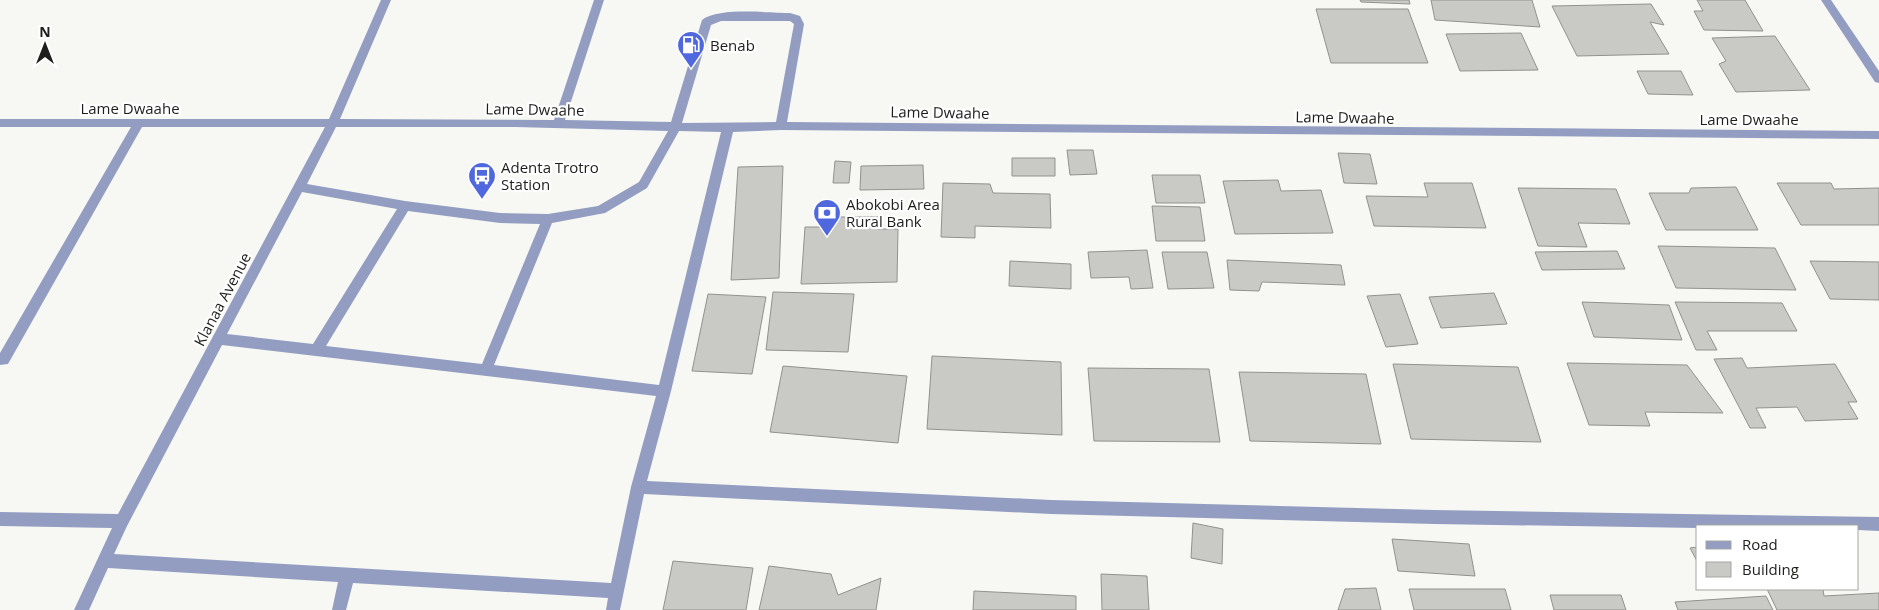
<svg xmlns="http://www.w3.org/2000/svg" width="1879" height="610" font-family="'Open Sans',sans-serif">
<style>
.building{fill:#c9cac5;stroke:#91928e}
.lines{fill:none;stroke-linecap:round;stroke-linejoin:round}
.minor{fill:#929dc1;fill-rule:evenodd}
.labels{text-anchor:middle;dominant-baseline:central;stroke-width:4.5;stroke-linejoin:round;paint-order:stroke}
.poi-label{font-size:15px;fill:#1e1e1c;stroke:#fff;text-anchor:start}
.street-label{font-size:15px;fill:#1e1e1c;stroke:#fff}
</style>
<rect width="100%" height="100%" fill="#f7f8f3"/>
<path class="building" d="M1360,0h49l1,4 -49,-2z
M1431,0h101l8,27 -105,-7z
M1697,0h48l18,31 -59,-1 -10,-19h9z
M1651,4l13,21 -14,-3 19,32 -92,2 -25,-50z
M1316,9h92l20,54h-97z
M1521,33l17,37 -78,1 -14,-37z
M1775,36l35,54 -74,2 -17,-28 7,-3 -14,-23z
M1637,71h44l12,24 -45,-1z
M1067,150h26l4,24 -27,1z
M1338,153l32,1 7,30 -33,-1z
M1012,158h43v18h-43z
M835,161l16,1 -2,21h-16z
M923,165l1,24 -64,1 1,-24z
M783,166l-4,112 -48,2 7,-113z
M1152,175h48l5,28h-49z
M1278,180l3,11 40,-1 12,43 -98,1 -12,-53z
M943,183l47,1 3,9 57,1 1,34 -76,-2v12l-34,-1z
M1424,183h48l14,45 -112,-2 -8,-30 62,1z
M1777,183h54l3,6 45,-1v37h-78z
M1736,187l22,43h-92l-17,-37h40l2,-5z
M1518,188l98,1 14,35 -52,-1 9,24 -49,-1z
M1152,206l48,1 5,34h-49z
M832,217h46l-1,12h21l-1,53 -96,2 4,-57h23z
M1658,246l117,2 21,42 -120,-2z
M1147,250l6,38 -22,1 -2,-12 -38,1 -3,-26z
M1617,251l8,18 -83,1 -7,-18z
M1162,252h45l7,36 -46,1z
M1227,260l114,5 4,20 -83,-3 -3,9 -29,-1z
M1010,261l61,3v25l-62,-3z
M1810,261l69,1v38l-49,-1z
M773,292l81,2 -6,58 -82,-2z
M1494,293l13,31 -66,4 -12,-31z
M708,294l58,3 -14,77 -60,-3z
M1400,294l18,50 -32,3 -19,-51z
M1582,302l87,3 13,35 -88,-3z
M1675,302l107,1 15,28h-90l10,19h-21z
M932,356l129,6 1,73 -135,-6z
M1742,358l5,10 88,-4 22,38h-9l10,17 -53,2 -8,-14 -41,1 10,20h-16l-36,-69z
M1567,363l120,2 36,48 -78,-1 5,14 -61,-1z
M1393,364l125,3 23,75 -130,-3z
M783,366l124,10 -9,67 -128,-11z
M1088,368l121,1 11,73 -126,-1z
M1239,372l127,2 15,70 -131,-3z
M1193,523l30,6 -1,35 -31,-6z
M1392,539l77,5 6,32 -77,-5z
M1698,547v16l-8,-15z
M673,561l80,7 -7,42h-83z
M769,566l62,8 7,21 43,-17 -5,32h-117z
M1101,574l46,2 2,34h-47z
M1376,588l5,22h-43l7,-21z
M1409,589h96l6,21h-97z
M1767,589h56l1,7 55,-3v17h-102z
M974,591l102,5v14h-103z
M1550,595h71l5,15h-72z
M1766,596l7,14h-95l-3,-8z"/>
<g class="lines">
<path class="minor" d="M381,0h10l-51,119 214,1 40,-120h10l-39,120 106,2 31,-102c17,-13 66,-7 88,-7l10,3 4,8 -17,98 1092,9v8l-1098,-9 -48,2 -62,259 -24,90 404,19 383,10 445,7v14l-21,-1v-4h-160v2l-264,-4 -383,-10 -407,-20 -24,116h-14l2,-12 -255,-15 -7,27h-14l6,-28 -230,-14 -19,42h-15l38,-82 -112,-2v-14l118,2 207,-387h-183l-134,237 -8,1v-12l131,-226h-131v-8h329zM721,21h69l4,3 -18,98 -94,1 29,-98zM336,127h179l153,4 -29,51 -41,24 -50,8 -48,-1 -95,-12 -98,-17zM679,131l42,1 -62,253 -165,-20 58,-142 53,-10 42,-25zM302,192l95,17 -84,135 -86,-10zM408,211l92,12 40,1 -58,140 -156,-18zM222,345l434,51 -25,91 -20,96 -497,-29 13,-28z
M1821,0h10l48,71v12l-4,-1z"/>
</g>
<defs>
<symbol id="fuel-pin" viewBox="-11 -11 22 30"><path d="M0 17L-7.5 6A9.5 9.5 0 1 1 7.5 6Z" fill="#5068dd" stroke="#fff"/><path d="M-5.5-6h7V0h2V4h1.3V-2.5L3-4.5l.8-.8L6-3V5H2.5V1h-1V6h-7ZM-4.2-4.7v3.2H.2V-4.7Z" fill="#fff"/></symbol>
<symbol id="bus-pin" viewBox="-11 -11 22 30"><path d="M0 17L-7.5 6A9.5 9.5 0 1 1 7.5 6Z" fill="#5068dd" stroke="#fff"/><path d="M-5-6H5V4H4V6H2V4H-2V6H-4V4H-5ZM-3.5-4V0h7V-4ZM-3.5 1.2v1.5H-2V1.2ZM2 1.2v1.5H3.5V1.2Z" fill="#fff"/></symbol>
<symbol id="bank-pin" viewBox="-11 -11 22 30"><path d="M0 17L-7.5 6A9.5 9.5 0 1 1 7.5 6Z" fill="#5068dd" stroke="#fff"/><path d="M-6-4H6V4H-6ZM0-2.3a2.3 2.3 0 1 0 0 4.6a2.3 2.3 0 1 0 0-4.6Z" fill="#fff"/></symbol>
</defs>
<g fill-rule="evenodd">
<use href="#fuel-pin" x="675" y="29" width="32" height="43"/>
<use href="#bus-pin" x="466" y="160" width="32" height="43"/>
<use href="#bank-pin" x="811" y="197" width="32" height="43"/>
</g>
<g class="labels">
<g class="poi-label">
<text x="710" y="45">Benab</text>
<text x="501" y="167">Adenta Trotro<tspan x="501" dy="17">Station</tspan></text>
<text x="846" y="204">Abokobi Area<tspan x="846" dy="17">Rural Bank</tspan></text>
</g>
<g class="street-label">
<text x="130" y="108">Lame Dwaahe</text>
<text transform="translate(535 109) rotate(1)">Lame Dwaahe</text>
<text transform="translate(940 112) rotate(1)">Lame Dwaahe</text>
<text transform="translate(1345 117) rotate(1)">Lame Dwaahe</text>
<text x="1749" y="119">Lame Dwaahe</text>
<text transform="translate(222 299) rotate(-62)">Klanaa Avenue</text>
</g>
</g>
<rect x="1696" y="525" width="162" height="65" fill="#ffffff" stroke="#a5a5a4"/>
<rect x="1706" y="541" width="25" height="8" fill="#929dc1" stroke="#a5a5a4"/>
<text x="1742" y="550" font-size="15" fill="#1e1e1c">Road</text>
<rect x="1706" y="562" width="25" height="15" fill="#c9cac5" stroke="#a5a5a4"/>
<text x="1742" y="575" font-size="15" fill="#1e1e1c">Building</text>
<g transform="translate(45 45)" stroke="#ffffff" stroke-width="4" paint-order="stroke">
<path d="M0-4L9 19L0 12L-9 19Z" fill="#1e1e1c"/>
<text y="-8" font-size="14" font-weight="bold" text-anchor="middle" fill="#1e1e1c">N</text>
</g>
</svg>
